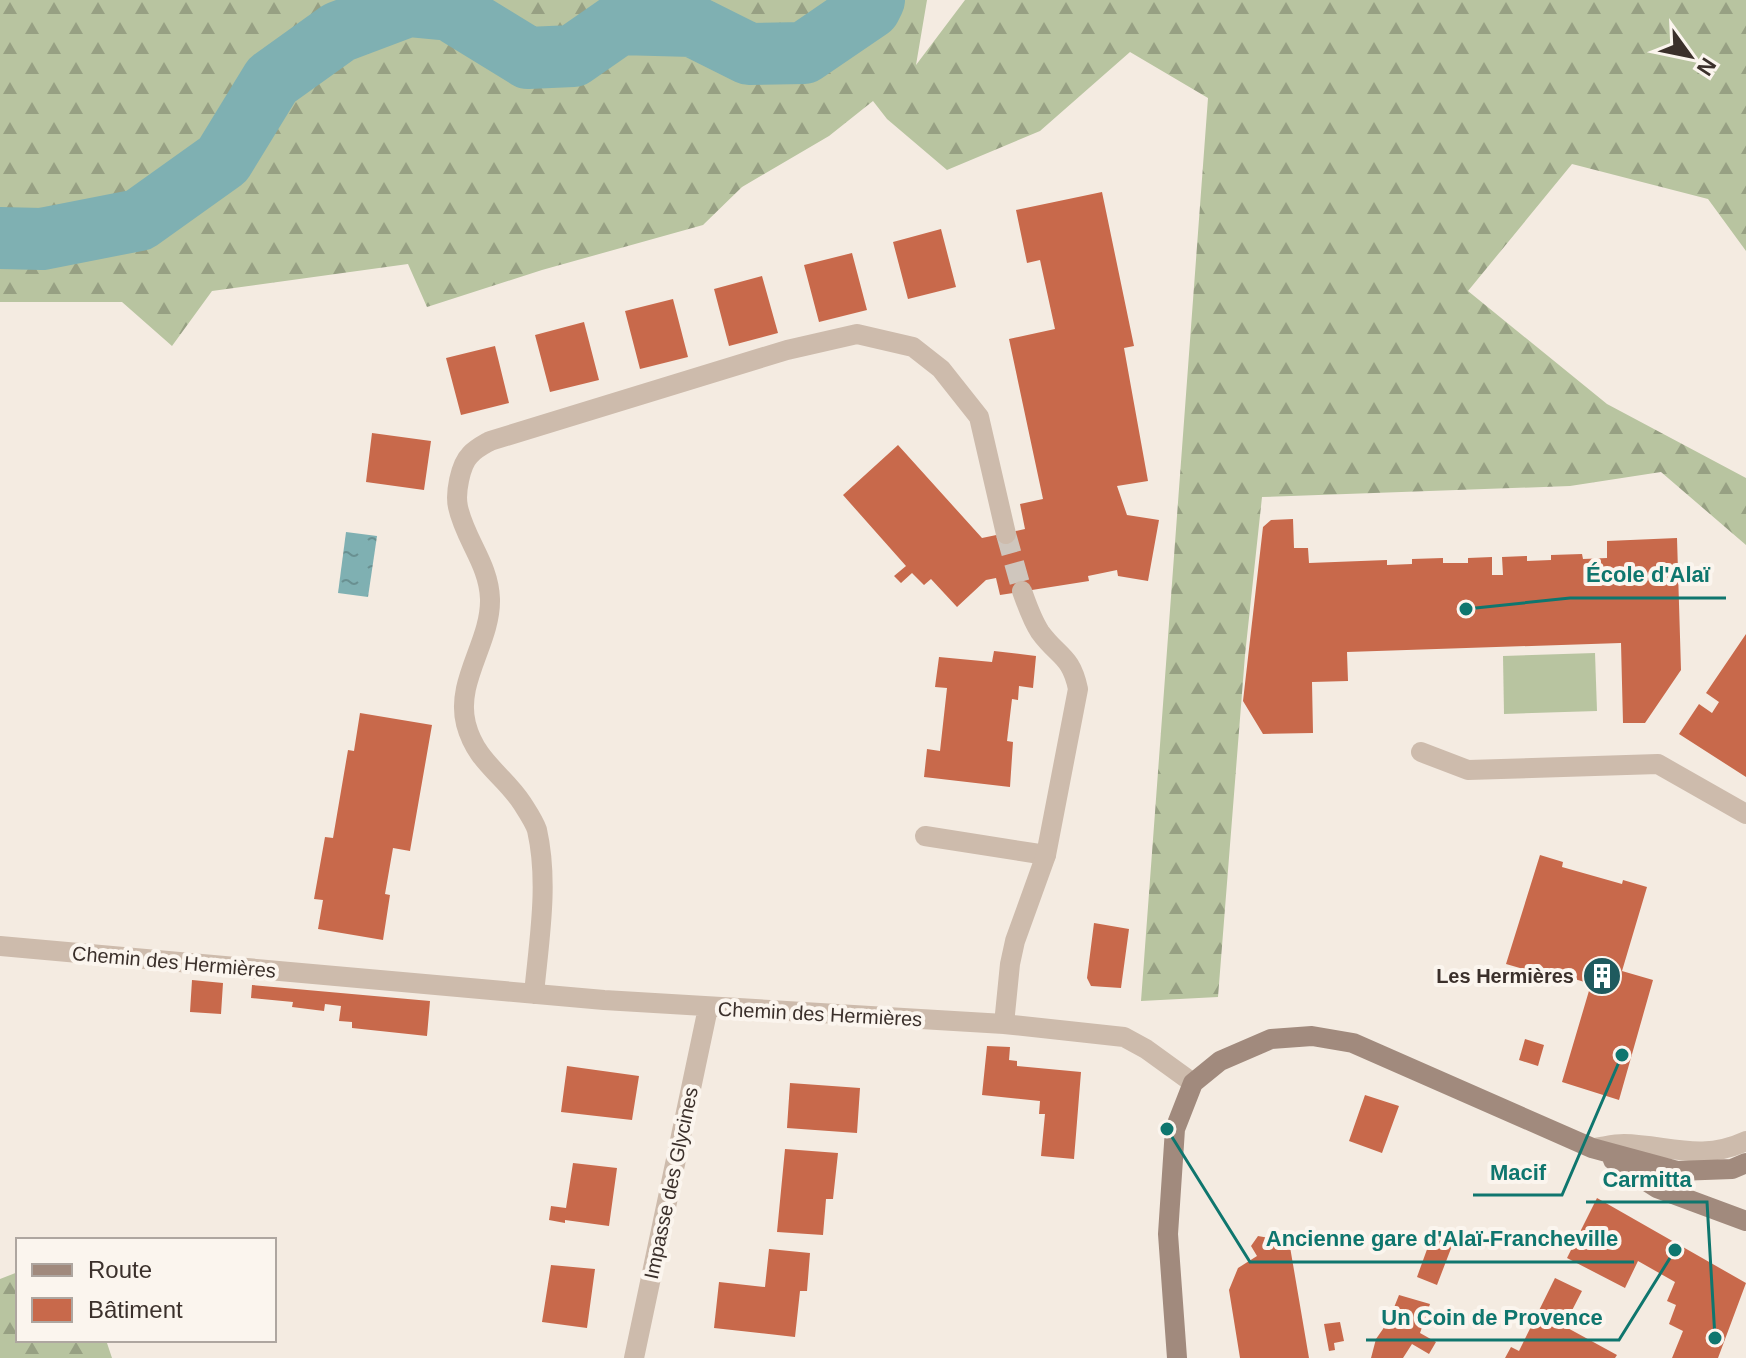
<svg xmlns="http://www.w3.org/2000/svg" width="1746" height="1358" font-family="Helvetica,sans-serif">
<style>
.forest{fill:url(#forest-firs)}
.green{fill:#b8c4a0}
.water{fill:url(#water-ripples)}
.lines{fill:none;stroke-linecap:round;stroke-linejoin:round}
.river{stroke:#7fb0b2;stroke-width:62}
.building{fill:#c8694b}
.minor-tunnel{stroke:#cfc6bd;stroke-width:20;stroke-dasharray:20 10;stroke-linecap:butt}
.service{stroke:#cdbbac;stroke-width:20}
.minor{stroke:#cdbbac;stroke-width:20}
.secondary{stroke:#a18a7d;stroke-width:20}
.labels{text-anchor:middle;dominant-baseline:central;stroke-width:8;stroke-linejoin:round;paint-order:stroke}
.street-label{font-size:20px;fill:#3b302b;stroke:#fbf5ee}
.poi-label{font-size:20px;font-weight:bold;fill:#3b302b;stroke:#fbf5ee;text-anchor:end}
.leader{fill:none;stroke:#0f766e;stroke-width:3}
.callout-dot{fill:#0f766e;stroke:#fbf5ee;stroke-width:3}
.callout-label{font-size:22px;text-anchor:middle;font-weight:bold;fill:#0f766e;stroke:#fbf5ee;stroke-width:8;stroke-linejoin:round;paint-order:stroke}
</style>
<defs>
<pattern id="forest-firs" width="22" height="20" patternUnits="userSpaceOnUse" patternTransform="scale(2)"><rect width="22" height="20" fill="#b8c4a0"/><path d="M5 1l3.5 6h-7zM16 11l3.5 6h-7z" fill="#97a083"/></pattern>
<pattern id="water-ripples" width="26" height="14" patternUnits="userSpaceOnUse" patternTransform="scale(2)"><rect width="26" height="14" fill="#7fb0b2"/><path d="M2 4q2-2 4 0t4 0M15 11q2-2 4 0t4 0" fill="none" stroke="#699091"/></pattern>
</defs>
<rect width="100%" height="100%" fill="#f4ebe1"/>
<path class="forest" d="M0,0h927l-11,65 49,-65h781v251l-38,-52 -136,-35 -104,127 139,113 139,74v67l-85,-73 -91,14 -308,11 -17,158 -27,342 -77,4 67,-903 -78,-46 -90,79 -93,39 -60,-51 -14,-18 -44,35 -87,51 -39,38 -161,45 -115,37 -19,-43 -196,27 -40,55 -50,-44h-122z
M18,1272v68h88l6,18h-112v-79z"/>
<path class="green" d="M1595,653l2,58 -93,3 -1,-58z"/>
<path class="water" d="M346,532l31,4 -9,61 -30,-4z"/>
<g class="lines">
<path class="river" d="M0,238l42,1 97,-19 84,-60 49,-80 67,-48 69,-26 42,4 78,48 45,-2 46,-32 74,2 56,28 55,-1 66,-45 4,-8"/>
</g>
<path class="building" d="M1102,192l32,154 -10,2 24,133 -31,5 10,29 32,5 -11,61 -30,-5 -1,-6 -29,6 1,5 -89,14 -4,-17 -10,2 -29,27 -26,-28 -7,6 -12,-12 -11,10 -7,-7 12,-10 -63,-71 55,-50 84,93 43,-9 -5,-25 23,-5 -34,-160 46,-10 -15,-69 -13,3 -11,-53z
M941,229l15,58 -48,12 -15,-57z
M852,253l15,57 -48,12 -15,-57z
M762,276l16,57 -49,13 -15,-57z
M673,299l15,58 -48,12 -15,-58z
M584,322l15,58 -49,12 -15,-57z
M495,346l14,57 -48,12 -15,-57z
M372,433l59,8 -7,49 -58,-8z
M1293,519l1,29h14l1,15 78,-3v5l25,-1v-5l31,-1v5h25v-5l24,-1v18h11l-1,-18 25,-1v5l24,-1v-5l31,-1 1,5 24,-1v-17l70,-3 4,132 -36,53h-22l-2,-80 -274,9 1,29 -36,1 1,51 -50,1 -20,-33 20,-174 8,-7z
M1746,634v143l-67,-43 20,-30 13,9 7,-11 -13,-9z
M994,651l42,5 -3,32 -14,-2 -1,14 -6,-1 -5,42 6,1 -3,45 -86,-10 3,-28 13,2 7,-63 -12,-1 4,-30 53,5z
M360,713l72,12 -22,126 -17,-3 -8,46 5,1 -7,45 -65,-11 5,-29 -9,-1 11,-62 8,1 15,-88 6,1z
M1540,855l23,7 -1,5 60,17 1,-4 24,7 -25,84 31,9 -34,120 -57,-18 29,-98 -59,-18 -2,5 -24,-7z
M1094,923l35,6 -8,59 -30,-2 -4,-8z
M192,980l31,3 -2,31 -31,-2z
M252,985l178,16 -3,35 -75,-8v-6l-13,-1 2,-15 -16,-2 -1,7 -32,-4 1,-5 -42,-4z
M1525,1039l19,6 -6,21 -19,-6z
M987,1046l23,1 -1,13 8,1v5l64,6 -7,87 -33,-3 4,-42h-6l1,-13 -58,-6z
M567,1066l72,10 -7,44 -71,-8z
M790,1083l70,5 -3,45 -70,-5z
M1365,1095l34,11 -17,47 -33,-12z
M785,1149l53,4 -5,46h-7l-3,36 -46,-3z
M573,1163l44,5 -8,58 -44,-6v3l-16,-3 2,-14 15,2z
M1597,1198l149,85 -28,75h-46l11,-27 -14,-7 7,-19 -9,-4 8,-19 -37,-21 -13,27 -58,-30z
M1434,1230l21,8 1,-5 6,3 -2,7 -5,-5 -18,47 -20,-8z
M1258,1236l11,2 2,6 18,-3 20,117h-69l-11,-68 9,-22 19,-12 -6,-10z
M769,1249l41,4 -3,38h-7l-5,46 -81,-9 5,-46 46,5z
M551,1265l44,4 -8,59 -45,-6z
M1555,1278l27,13 -18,35 53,29 -2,3h-110l6,-11 8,4z
M1399,1295l31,9 -10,29 16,9 -7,12 -17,-10 -9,14h-32l5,-19 16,-23 -1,-1z
M1340,1322l4,19 -10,2 1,7 -6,1 -5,-27z"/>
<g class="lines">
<path class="minor-tunnel" d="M1006,534l16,57"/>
<path class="service" d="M1421,752l47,18 190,-6 88,50
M925,836l121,19
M1593,1148c10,-1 20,-4 31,-4 44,1 77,18 122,-3"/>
<path class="minor" d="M0,946l604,54 400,24 120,13 22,12 47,34
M534,994c5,-54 15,-111 3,-164 -3,-9 -10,-19 -15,-27 -19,-29 -46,-41 -56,-79 -11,-43 25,-82 24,-125 -1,-35 -25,-59 -32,-92 -3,-13 2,-42 12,-52 5,-6 13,-10 20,-14l297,-91 70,-16 56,13 28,22 38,48 27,117
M1004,1024l6,-60 5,-23 31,-86 32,-166c-7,-34 -20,-32 -38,-57 -8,-12 -13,-27 -18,-41
M634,1358l74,-350"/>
<path class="secondary" d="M1613,1160l44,28 89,33
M1177,1358l-9,-124 7,-105 18,-46 27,-22 51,-22 41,-3 41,7 239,105 85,23 55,-2 14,-6"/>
</g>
<defs>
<symbol id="building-disc" viewBox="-11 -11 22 22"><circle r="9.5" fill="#1f5a5e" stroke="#fbf5ee"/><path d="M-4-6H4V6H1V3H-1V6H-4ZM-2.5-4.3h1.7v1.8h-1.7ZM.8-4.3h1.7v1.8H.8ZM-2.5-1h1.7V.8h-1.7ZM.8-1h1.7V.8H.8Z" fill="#fff"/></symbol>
</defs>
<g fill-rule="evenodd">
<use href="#building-disc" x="1580" y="954" width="44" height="44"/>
</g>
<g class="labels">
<g class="street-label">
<text transform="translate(174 962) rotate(5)">Chemin des Hermières</text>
<text transform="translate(820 1014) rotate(3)">Chemin des Hermières</text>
<text transform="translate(671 1183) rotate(-78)">Impasse des Glycines</text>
</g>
<g class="poi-label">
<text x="1574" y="976">Les Hermières</text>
</g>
</g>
<path class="leader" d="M1466 609L1570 598H1726M1622 1055L1562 1195H1473M1715 1338L1707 1202H1586M1167 1129L1250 1262H1634M1675 1250L1619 1340H1366"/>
<g class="callout-dot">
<circle cx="1466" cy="609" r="8"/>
<circle cx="1622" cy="1055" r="8"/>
<circle cx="1715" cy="1338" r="8"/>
<circle cx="1167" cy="1129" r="8"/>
<circle cx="1675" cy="1250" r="8"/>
</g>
<g class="callout-label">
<text x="1648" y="582">École d'Alaï</text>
<text x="1518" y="1180">Macif</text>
<text x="1647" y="1187">Carmitta</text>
<text x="1442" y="1246">Ancienne gare d'Alaï-Francheville</text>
<text x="1492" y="1325">Un Coin de Provence</text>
</g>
<rect x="16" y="1238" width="260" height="104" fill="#fbf5ee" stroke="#aea6a0" stroke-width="2"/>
<rect x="32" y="1264" width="40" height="12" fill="#a18a7d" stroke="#aea6a0" stroke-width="2"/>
<text x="88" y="1278" font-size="24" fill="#3b302b">Route</text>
<rect x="32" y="1298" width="40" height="24" fill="#c8694b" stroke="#aea6a0" stroke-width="2"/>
<text x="88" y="1318" font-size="24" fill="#3b302b">Bâtiment</text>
<g transform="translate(1690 56) rotate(123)" stroke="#fbf5ee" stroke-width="6" paint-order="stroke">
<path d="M0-6L14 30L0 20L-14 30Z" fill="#3b302b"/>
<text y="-12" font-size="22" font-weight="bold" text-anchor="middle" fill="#3b302b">N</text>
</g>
</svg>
